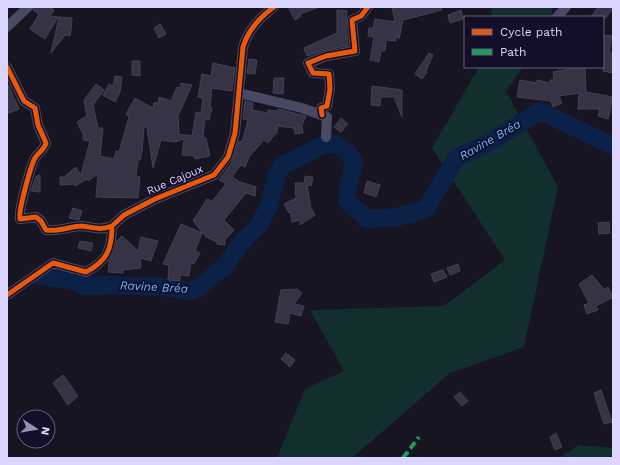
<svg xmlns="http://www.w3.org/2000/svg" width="620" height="465" font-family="'Work Sans',sans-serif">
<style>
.green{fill:#122e2f}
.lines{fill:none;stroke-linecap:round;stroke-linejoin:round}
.river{stroke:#0b2148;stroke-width:18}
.building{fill:#353344;stroke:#434056}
.minor{stroke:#4a4963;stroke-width:10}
.quiet{stroke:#1a9f57;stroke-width:4;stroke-dasharray:8 4;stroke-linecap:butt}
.cycleway-casing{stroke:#130f28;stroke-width:8}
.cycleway{stroke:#e8590c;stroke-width:5}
.labels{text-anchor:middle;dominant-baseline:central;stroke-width:4;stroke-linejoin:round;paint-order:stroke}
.street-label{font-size:11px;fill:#dad6ff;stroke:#130f28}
.water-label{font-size:12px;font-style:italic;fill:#64b7ff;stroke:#130f28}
</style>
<rect width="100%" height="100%" fill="#171522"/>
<path class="green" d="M492,7h60v10h-61z
M479,67h44l-17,24 52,96 -34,160 -74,26 -98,85h-75l28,-69 39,-18 -34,-61 134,-4 61,-46 -73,-112z
M579,445l34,3v8l-8,2h-46z"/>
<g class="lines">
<path class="river" d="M41,276l30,4 14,6 24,-1 53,2 28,4 9,-4 25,-20 19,-26 16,-16 9,-17 9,-34 6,-9 43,-22 12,2 11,9 5,8 -7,29v10l20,18 31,-2 28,-8 31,-52 28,-12 55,-34 73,35"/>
</g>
<path class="building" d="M34,7h15l5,3 -4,6 8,1 -13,22 -15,-10 9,-15 -6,-4z
M288,7h29v1l-17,6 1,2 -6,4z
M392,7h49l1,3 -39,10 -4,19 -3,-4v6l-10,-1 -1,11h-4l-2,11 -9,-2 4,-23 -6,-1 1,-8h4l2,-9 20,3z
M598,7h15v1l-8,11 -2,-2h-12z
M337,10l10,1 -1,10 2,25 -23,4 -18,6 -3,-8 33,-15z
M461,10l2,9 -13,4 -2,-8z
M59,17l13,1 -1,12 -1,6 -5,-1 -14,18z
M160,24l6,10 -7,4 -5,-10z
M603,35l9,1 -3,17h4v20l-10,-2z
M429,53l4,2 -7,16 1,1 -5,7 -7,-5z
M249,59l8,1 -2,14 -8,-1z
M132,61h8v15l-8,-1z
M213,63l22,5 -3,23 -20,-3 -2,19 2,1 -3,12 -4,-1 -2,18 3,1 4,18 -15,3 -1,-3 -12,-1 2,-16 -9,3 -14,-2 -8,28 -6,-41h-3l-2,25 -2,8h-2l-2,16 4,1 -2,21 -42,-1 2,-23 -10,7 -1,-2 -12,7 -1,-2 -14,1v-8h4l12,-10 5,8 9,-34 -7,-1v-6l-6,-12 10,-6 -3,-16 12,-16 8,6 -11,15 5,23h5l-3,28 14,3 2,-8 3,1 10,-35 -3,-3 9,-16 18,10 1,-5h4l1,-6 12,4 6,-14 3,1 1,-5 11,2 -14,31 1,18 13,2 4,-24 5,1 2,-15 -5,-1 4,-23 9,2z
M570,67h15l1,25 27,5 -5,22 -10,-3 2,-7h-22l1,-16 -20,3 3,7 -9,4 -2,-6 -34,-4 3,-17 17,3v-3l13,3v-3h4l-1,-8 17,-3z
M115,76l7,1 -2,15 -5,10 -12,-7 6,-11 4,2z
M274,78h10l-1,16 -10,-1z
M7,82l12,27 -10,4 -2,-5z
M372,86l30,4v27l-8,-20h-13l-1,9 -9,-1z
M245,101l8,2 -1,7 16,3v-3l10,1v-2l28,7 -4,9 1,8 -8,1 -1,-6 -16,-2 -1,7h-1l-8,10 -4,-3 -15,17 -4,10 -4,-2 -9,12 8,5 16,5 -1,9 -9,-3 -22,27 10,10 -9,10v5l-8,-1v-2l-11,-5 -13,-16 14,-22 5,2 14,-17 -7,-4 14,-19 6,-20 3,1 6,-22 -5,-1z
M341,118l7,6 -7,8 -7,-5z
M40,175v17l-9,-1 5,-15z
M305,176l8,1 -2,9 -4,-1 4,23 4,7 -15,10v-5l-8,2 -2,-11 -1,2 -5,-9 12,-6 -1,-15h9z
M367,181l13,4 -4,12 -12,-4z
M73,208l9,3 -3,9 -10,-2z
M609,222l1,11 -11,1 -1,-11z
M181,224l21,9 -7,18 5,2 -6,11 -3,-1 -2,13 -9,-1v6l-12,-1 1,-15 -6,-1z
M122,236l16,15 3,-14 17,4 -7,20 -11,-3 1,10 -18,2v3l-15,-1 1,-10 6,-12 2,-9z
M80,241l13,2 -2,8 -13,-3z
M458,264l2,7 -10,4 -3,-7z
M443,270l4,7 -13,5 -3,-8z
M592,275l12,14 4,-2 5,10 -17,9 2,4 -11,4 -3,-9 5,-2 -10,-19z
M297,289l5,4 -8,11 10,2 -3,10 -11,-3 -2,11 -13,-2 6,-32z
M286,353l9,7 -5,7 -9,-8z
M63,375l15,21 -10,9 -15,-22z
M601,390l11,32 -8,2 -10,-31z
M460,392l8,9 -6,5 -8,-9z
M556,433l6,14 -7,3 -5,-13z"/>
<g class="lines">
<path class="minor" d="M557,17l9,-10
M7,27l21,-20
M7,67l17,34 11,7 3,17 8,18c-2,7 -7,9 -11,15 -4,7 -17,53 -15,61l16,-2 5,4 5,9c14,2 25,-4 35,-4 13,1 17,5 31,0
M239,93l63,15 25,9 -1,20
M322,115l-1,-7 6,-2 3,-17 -1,-15 -16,-1 -5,-10 18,-7 29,-5 -3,-31 9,-4 7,-9
M7,295l46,-32 33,9c21,-11 26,-23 26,-46l12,-11 31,-16 59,-24 14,-18 7,-24 8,-86c5,-16 17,-30 31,-40"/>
<path class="quiet" d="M403,458l16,-21"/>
<defs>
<path id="cycleway" d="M7,67l17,34 11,7 3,17 8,18c-2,7 -7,9 -11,15 -4,7 -17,53 -15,61l16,-2 5,4 5,9c14,2 25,-4 35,-4 13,1 17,5 31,0
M322,115l-1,-7 6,-2 3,-17 -1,-15 -16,-1 -5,-10 18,-7 29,-5 -3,-31 9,-4 7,-9
M7,295l46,-32 33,9c21,-11 26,-23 26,-46l12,-11 31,-16 59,-24 14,-18 7,-24 8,-86c5,-16 17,-30 31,-40"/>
</defs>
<use href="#cycleway" class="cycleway-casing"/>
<use href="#cycleway" class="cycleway"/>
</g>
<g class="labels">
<g class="street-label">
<text transform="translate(175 180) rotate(-23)">Rue Cajoux</text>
</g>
<g class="water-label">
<text transform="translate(490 140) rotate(-30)">Ravine Bréa</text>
<text transform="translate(154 287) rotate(3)">Ravine Bréa</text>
</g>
</g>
<rect width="620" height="465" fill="none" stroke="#dad6ff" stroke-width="16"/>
<rect x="464" y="16" width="140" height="52" fill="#130f28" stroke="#635f7e"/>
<rect x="472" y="29" width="20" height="6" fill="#e8590c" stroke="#635f7e"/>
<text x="500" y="36" font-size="12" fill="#dad6ff">Cycle path</text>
<rect x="472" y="49" width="20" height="6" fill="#1a9f57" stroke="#635f7e"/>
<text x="500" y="56" font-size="12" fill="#dad6ff">Path</text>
<g transform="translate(36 429) rotate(102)"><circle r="19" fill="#130f28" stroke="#635f7e"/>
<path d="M0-3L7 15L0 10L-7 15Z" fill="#9692b2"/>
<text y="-6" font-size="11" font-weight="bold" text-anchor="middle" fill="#dad6ff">N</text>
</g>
</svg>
